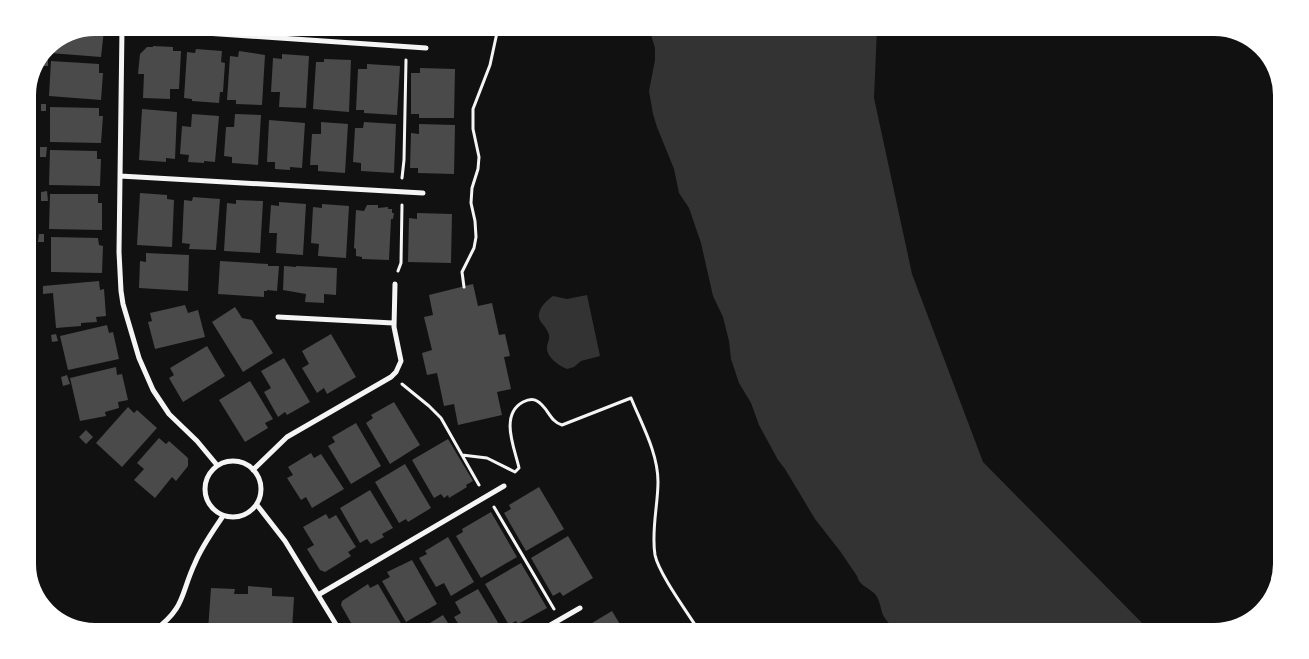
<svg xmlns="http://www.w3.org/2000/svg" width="1309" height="659" font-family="'Asap Condensed',sans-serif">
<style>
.water{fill:#333}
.building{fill:#4a4a4a}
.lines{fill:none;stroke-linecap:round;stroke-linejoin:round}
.path{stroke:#f5f5f5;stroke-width:3}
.minor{stroke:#f5f5f5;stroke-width:5}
</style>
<rect width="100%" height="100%" fill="#111"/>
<path class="water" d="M649,28h228l-3,70 38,176 71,188 167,169h-254c-4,-5 -10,-10 -13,-16 -3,-8 -3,-16 -9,-22 -7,-6 -15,-8 -17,-17l-17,-25 -25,-32 -30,-50 -7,-9 -19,-35 -8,-22 -12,-20 -8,-24 -2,-18 -6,-24 -10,-21 -12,-53 -12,-35 -10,-15 -5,-24 -17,-42 -4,-13 -4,-23 6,-31v-12z
M587,295l13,61 -19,5 -7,6 -7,2c-8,-3 -21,-12 -20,-22 0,-4 3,-7 2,-12 -1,-5 -5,-9 -8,-13 -7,-9 4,-21 12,-26l14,3z"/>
<path class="building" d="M95,28l9,2 -3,27 -51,-4 1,-7z
M385,28h15v2l-16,-1z
M421,28h35l-1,6 -34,-3z
M153,46l20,1v4h8l-2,38h-9v10l-27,-1 1,-24h-6l2,-20 7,-7h6z
M196,49l26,2 -1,11 4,1 -2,29h-3l-1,11 -27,-2v-2l-8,-1 3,-46 8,1z
M239,51l26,4 -3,50 -26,-1v-4h-9l3,-44 8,1z
M282,54l27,2 -3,52 -27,-1 1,-15h-9l2,-34 9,1z
M42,59h6v7h-6z
M324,59l27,1 -2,52 -36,-3 3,-47h8z
M51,61l48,3v9h4l-2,27 -52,-4z
M367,64l33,2 -3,49 -33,-2v-3h-8l2,-41h9z
M420,68l35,1 -1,49h-35v-4h-8v-41h9z
M41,104h5v7h-5z
M50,107l49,1v8h4l-2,27 -51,-1z
M142,109l35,3 -2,47 -9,-1v4l-27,-2z
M192,114l27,2 -4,46 -11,-1v2l-16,-1 1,-7 -9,-1 2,-28 9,1z
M235,114l26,1 -3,50 -26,-2v-6l-8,-1 2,-29h8z
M269,120l36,3 -3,45 -12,-1v3l-15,-1v-7h-8z
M321,122l27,2 -3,49 -27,-2v-6h-8l2,-31h9z
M364,122l32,2 -2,49 -33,-2v-8l-8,-1 2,-34h8z
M419,124l36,1 -1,49 -36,-1v-5h-8l1,-35 8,1z
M40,147h7l-1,10h-6z
M50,150l47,1v8h4l-1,27 -51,-1z
M47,191l1,10h-7v-9z
M140,193l27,2v4l7,1 -2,47 -35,-2z
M50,194h48v9h4v27l-53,-1z
M193,197l27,2 -4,51 -27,-1 1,-5 -8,-1 2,-43 8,1z
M236,200l27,1 -3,52 -36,-2 3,-48 9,1z
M279,202l27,2 -3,51 -27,-2 1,-20h-8l2,-28 8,1z
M322,204l27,2 -3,52 -28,-2 1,-12 -8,-1 2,-36 9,1z
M367,205h11v3l10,-1v2h4v4h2l-1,6h-2l-2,41 -27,-1v-2l-6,-1v-7l-2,-1 2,-38 8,1z
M417,213l35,1 -1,49 -43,-1 1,-44 8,1z
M39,234h5v8h-6z
M51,237l47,1 1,7 4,1 -1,27 -51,-1z
M146,253l43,2 -1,36 -49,-3 1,-27 6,1z
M220,261l48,3v2h11l-2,25 -10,-1v1h-3v6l-46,-3z
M284,266l12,1v-1l41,2 -1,27 -12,-1v9l-19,-1 1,-8 -23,-4z
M99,281l1,9 4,-1 2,27 -10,1 1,5 -16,1v3l-25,2 -3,-35 -10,1v-8z
M473,284l5,22 14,-3 7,32 6,-1 5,22 -6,1 7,32 -14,3 5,23 -44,10 -4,-21 -10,2 -7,-33 -10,2 -5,-22 10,-3 -8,-33 9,-2 -4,-20z
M185,305l3,8 10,-3 7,27 -50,12 -7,-27 4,-1 -2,-8z
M235,307l7,11 10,2 21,33 -30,19 -31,-50z
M107,325l2,8 4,-1 6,27 -51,11 -8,-34z
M56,334l2,7 -6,1 -1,-7z
M331,334l25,43 -29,17 -3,-6 -7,5 -15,-25 7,-4 -7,-13z
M207,346l18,30 -42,26 -14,-24 5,-3 -4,-7z
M284,358l26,44 -23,13 -2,-3 -7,5 -14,-25 7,-4 -10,-17z
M116,367l1,8 5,-1 6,26 -10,2 1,6 -14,4 1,4 -26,5 -10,-43z
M67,375l3,9 -7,2 -2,-9z
M250,381l23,38 -8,4 3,5 -23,14 -26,-42z
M394,402l26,43 -30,19 -24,-41 7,-5 -2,-3z
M128,407l6,6 3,-3 20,18 -35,39 -26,-24z
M356,423l25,43 -30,18 -23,-38 7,-4 -3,-5z
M86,430l7,7 -7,7 -7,-7z
M159,438l7,6 3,-3 19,17v8l-12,15 -4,-4 -17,21 -21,-18 10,-11 -7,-6z
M448,439l25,42 -7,4 1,2 -18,11 -1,-3 -4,3 -3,-4 -7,4 -22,-38z
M311,453l3,5 7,-4 23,35 -32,19 -6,-11 -5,3 -14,-22 6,-3 -5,-8z
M405,464l26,44 -23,14 -2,-3 -7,4 -24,-41z
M539,487l25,42 -38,22 -22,-38 7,-4 -2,-4z
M370,490l23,38 -11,6 2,3 -13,7 -4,-5 -7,4 -20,-35z
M491,512l26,45 -36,21 -25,-42 7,-4 -1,-3z
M326,514l3,5 7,-4 20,32 -8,5 3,4 -26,16 -5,-2 -13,-21 7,-4 -11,-18z
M568,536l25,42 -30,18 -3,-4 -7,4 -22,-38z
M448,537l26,45 -23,14 -7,-13 -8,4 -17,-29 8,-4 -2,-3z
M412,560l25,44 -31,18 -24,-41 8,-4 -3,-5z
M521,563l26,45 -29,16 -2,-3 -7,4 -24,-41z
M368,584l2,4 8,-4 24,41 -12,6h-26l-3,-4 -6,3 -14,-25 1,-4z
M248,586l24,2v8l22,1 -2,34 -52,-3v3l-32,-1 3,-42 24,1 -1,5h14z
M478,589l25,42h-40l-9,-14 7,-4 -6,-11z
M612,611l12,20h-41l-1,-2z
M443,615l10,16h-31l-2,-2z"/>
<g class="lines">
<path class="path" d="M402,178l2,-18 2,-100
M398,271l3,-8 1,-58
M464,287l-2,-15 12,-24 2,-11 -1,-16 -4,-18 1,-15 6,-19 1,-12 -6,-28v-20l17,-44 8,-37
M402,384l27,22 12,12 38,67
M462,455l25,3 28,14 4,-4c-4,-19 -20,-53 4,-66 4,-2 9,-4 14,-1 11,6 13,21 25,24l69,-27c11,27 27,55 27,84 0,23 -7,49 -3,73 4,19 33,58 44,76
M494,507l60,102"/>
<path class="minor" d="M122,28l-3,224 2,39 2,13 16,54 14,32 16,24 28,27 20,24
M132,28l294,20
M120,176l303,17
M278,317l115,6
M205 489a28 28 0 1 1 56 0a28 28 0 1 1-56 0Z
M253,470l34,-33 104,-60 5,-5 5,-11 -7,-34 1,-43
M257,505l28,36 55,90
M318,595l186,-109
M154,631c32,-24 26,-36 41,-68 7,-17 18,-32 28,-47
M540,631l40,-23"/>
</g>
<path d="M0 0H1309V659H0ZM95 36H1214A59 59 0 0 1 1273 95V564A59 59 0 0 1 1214 623H95A59 59 0 0 1 36 564V95A59 59 0 0 1 95 36Z" fill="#fff" fill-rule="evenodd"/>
</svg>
